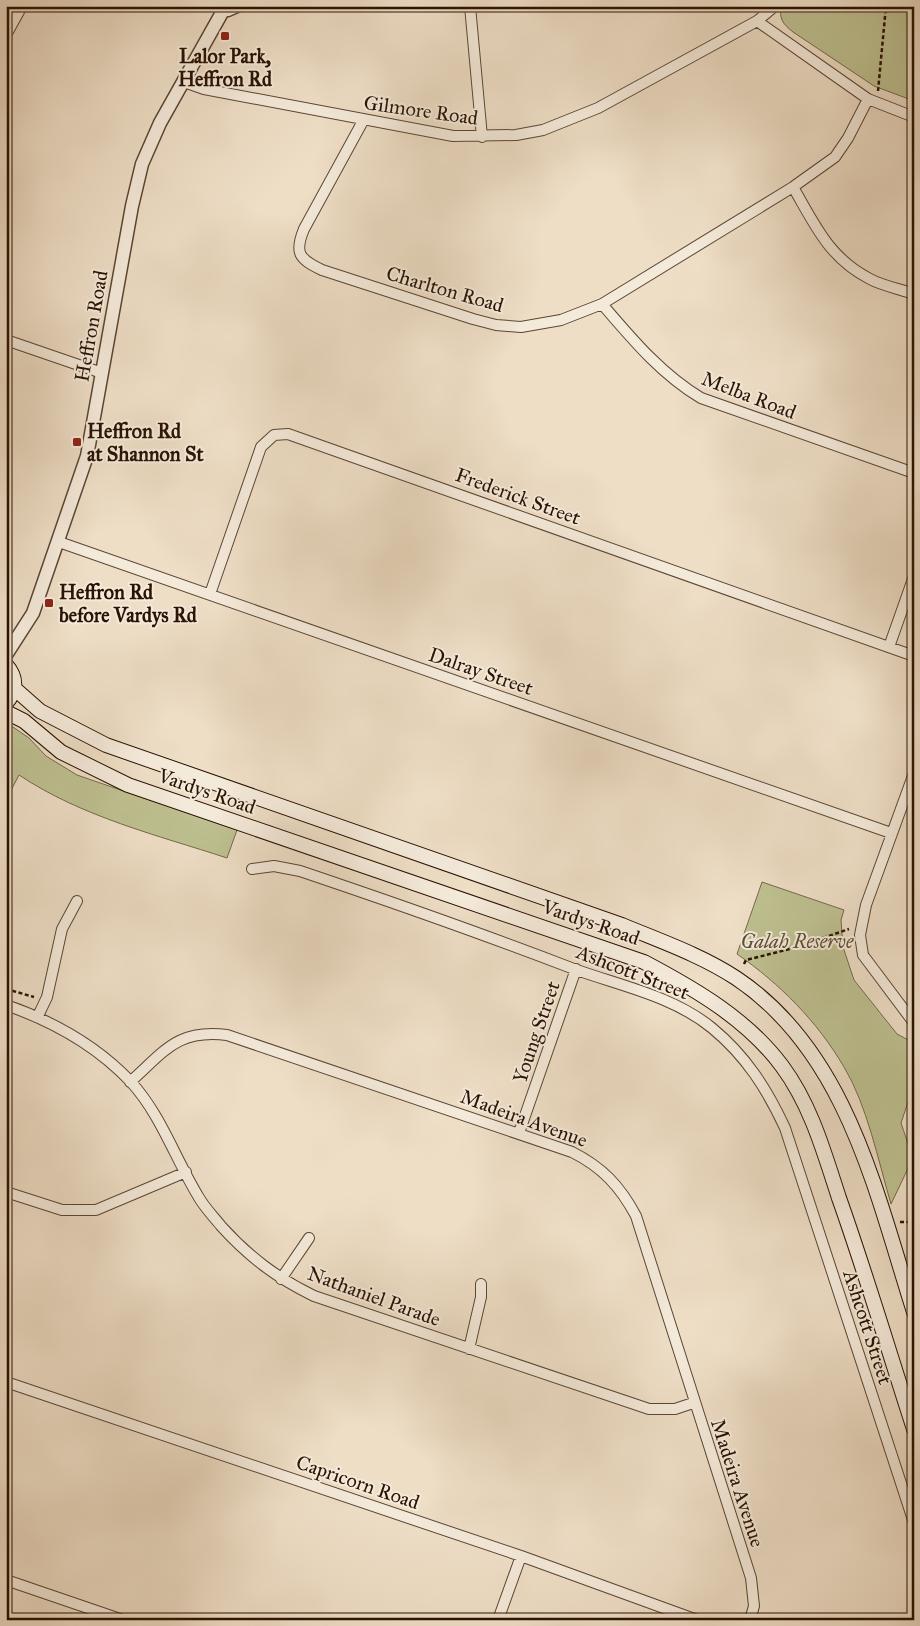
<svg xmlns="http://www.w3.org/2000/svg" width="920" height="1626" font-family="'IM FELL Great Primer',serif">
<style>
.green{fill:#bec091;stroke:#74694a}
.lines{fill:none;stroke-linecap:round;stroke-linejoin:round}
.minor-casing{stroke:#5b4534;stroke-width:12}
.tertiary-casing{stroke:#5b4534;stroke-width:15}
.secondary-casing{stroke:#2a1203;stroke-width:16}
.path{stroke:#2a1203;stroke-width:2.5;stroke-dasharray:4 2.5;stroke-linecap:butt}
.minor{stroke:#f4eada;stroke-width:10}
.tertiary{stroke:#f4eada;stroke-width:12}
.secondary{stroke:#f4eada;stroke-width:14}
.poi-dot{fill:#8f2418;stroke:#f4eada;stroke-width:2}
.labels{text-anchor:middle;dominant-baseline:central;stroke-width:4;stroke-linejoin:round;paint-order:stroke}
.poi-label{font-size:20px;font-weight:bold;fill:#2a1203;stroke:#f4eada;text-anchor:start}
.street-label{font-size:20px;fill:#2a1203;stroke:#f4eada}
.park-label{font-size:20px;font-style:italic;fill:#5e4f35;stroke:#f4eada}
</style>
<rect width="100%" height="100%" fill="#eedec6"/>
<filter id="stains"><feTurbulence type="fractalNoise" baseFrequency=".004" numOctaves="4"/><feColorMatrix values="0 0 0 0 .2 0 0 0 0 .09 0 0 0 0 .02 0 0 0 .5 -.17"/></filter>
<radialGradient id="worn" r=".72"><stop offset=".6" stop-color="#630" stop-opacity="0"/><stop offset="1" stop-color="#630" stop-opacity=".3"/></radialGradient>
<path class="green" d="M781,6h133v95l-40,-15 -81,-54c-10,-8 -14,-13 -12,-26z
M6,726l7,1 16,11 17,18 31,19 160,55 -10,28c-70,-23 -145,-41 -208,-83l-13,25z
M762,882l82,28 -3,10 2,27 11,33 43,54 17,9v41l-13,39 12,35 -22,46c-13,-44 -24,-99 -47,-137 -27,-46 -64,-83 -107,-113z"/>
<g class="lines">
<defs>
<path id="minor" d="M470,6l12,131
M757,21l111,78 46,18
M6,35l16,-29
M184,82l20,7 249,47 63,-1 27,-5 55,-22 159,-87 18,-15
M363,121l-59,108c-10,24 -5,30 18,41l151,49 23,6 25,2 40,-7 41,-16 191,-117 42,-30 13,-19 20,-39
M793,187c22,38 36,71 77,92 13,7 30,10 44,15
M602,304c30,35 59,70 99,94l213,75
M6,340l96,33
M59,542l832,291
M210,594l51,-147 13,-12 14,-1 626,222
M889,647l25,-71
M914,773l-48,132 -6,30 3,20 51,68
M252,869l22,-3 26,5c92,31 183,63 274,98 47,17 99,27 138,59 34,28 55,61 73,100l129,395
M6,1005c46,16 91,41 125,77 30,33 44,76 67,114 6,11 15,20 23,30 28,31 56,52 93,70l335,113h26l18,-6
M38,1016l9,-19 15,-68 15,-28
M130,1082c35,-31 47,-53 97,-47l345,117c30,15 48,34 64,64l115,362 3,28 -4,14
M519,1133l57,-164
M6,1192l56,18h34l90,-38
M281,1279l28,-41
M469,1349l12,-52v-13
M6,1382l515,174 176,64
M6,1580l117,40
M498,1620l23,-64"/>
<path id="tertiary" d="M220,6l8,4 9,-4
M6,655l27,-42 54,-157 45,-250 10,-42 18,-41 64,-114"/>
<path id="secondary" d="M6,665c11,12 11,26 0,38
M15,689l25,22 66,34 516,180c38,16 79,30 114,53 111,74 140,215 178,334
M6,712l18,9 37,31 67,33 516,177c51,27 103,57 138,104 29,39 42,86 57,132 27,76 50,154 75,231"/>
</defs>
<use href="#minor" class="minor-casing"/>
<use href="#tertiary" class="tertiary-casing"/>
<use href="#secondary" class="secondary-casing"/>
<path class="path" d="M878,91l8,-85
M744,964l2,-4 48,-12 55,-19
M6,989l28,8
M900,1222h14"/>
<use href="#minor" class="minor"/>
<use href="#tertiary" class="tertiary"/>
<use href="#secondary" class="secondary"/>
</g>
<g class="poi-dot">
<rect x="220" y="31" width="10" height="10" rx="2.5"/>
<rect x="72" y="437" width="10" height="10" rx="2.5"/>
<rect x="44" y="598" width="10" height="10" rx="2.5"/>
</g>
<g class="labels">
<g class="poi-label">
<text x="225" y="56" text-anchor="middle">Lalor Park,<tspan x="225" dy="23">Heffron Rd</tspan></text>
<text x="87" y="431">Heffron Rd<tspan x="87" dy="23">at Shannon St</tspan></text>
<text x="59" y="592">Heffron Rd<tspan x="59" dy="23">before Vardys Rd</tspan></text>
</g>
<g class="street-label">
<text transform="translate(421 110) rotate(8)">Gilmore Road</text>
<text transform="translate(445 289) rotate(16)">Charlton Road</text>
<text transform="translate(91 326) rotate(-80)">Heffron Road</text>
<text transform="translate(749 395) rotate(21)">Melba Road</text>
<text transform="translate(518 496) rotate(20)">Frederick Street</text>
<text transform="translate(481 671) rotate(19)">Dalray Street</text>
<text transform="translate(207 791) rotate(19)">Vardys Road</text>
<text transform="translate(591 922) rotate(19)">Vardys Road</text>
<text transform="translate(633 972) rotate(21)">Ashcott Street</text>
<text transform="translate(536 1032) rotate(-71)">Young Street</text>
<text transform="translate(524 1118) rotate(20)">Madeira Avenue</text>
<text transform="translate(374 1296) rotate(20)">Nathaniel Parade</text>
<text transform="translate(868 1327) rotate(72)">Ashcott Street</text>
<text transform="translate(358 1482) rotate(19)">Capricorn Road</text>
<text transform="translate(738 1483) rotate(72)">Madeira Avenue</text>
</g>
<g class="park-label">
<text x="797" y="941">Galah Reserve</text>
</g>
</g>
<rect width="920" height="1626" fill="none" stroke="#eedec6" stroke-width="25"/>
<rect x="8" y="8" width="905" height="1611" fill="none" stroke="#2a1203" stroke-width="2.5"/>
<rect x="12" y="12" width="895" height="1601" fill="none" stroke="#2a1203"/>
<rect width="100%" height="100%" filter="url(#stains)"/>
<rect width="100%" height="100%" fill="url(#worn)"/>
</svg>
